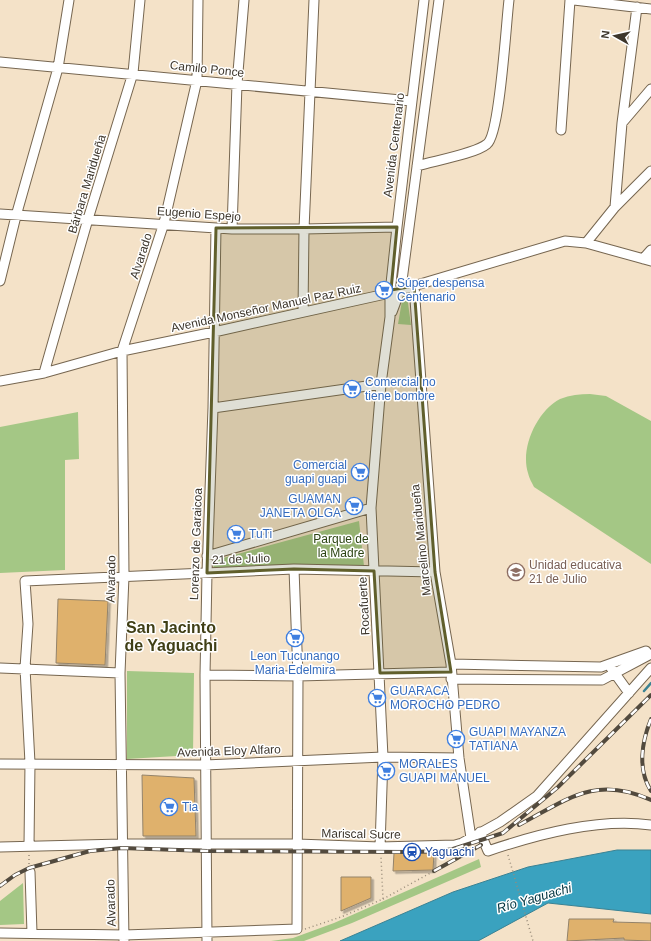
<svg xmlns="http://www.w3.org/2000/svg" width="651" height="941" font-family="Helvetica,sans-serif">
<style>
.green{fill:#a4c785}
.water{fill:#3aa2bf;stroke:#3b8293}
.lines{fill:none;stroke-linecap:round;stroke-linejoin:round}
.stream{stroke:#3b8293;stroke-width:2.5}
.building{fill:#dfb16c;stroke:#93836b;filter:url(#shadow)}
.minor-casing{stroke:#766650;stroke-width:11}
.path{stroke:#998c7a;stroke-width:1.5;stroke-dasharray:1 3;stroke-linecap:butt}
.minor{stroke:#fff;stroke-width:9}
.rail-casing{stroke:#524a3e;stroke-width:4}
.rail{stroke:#fff;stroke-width:2.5;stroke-dasharray:8;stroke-linecap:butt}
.marked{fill:#605f2c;fill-opacity:0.2;stroke:#605f2c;stroke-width:3;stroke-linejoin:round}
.labels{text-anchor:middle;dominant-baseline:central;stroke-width:3;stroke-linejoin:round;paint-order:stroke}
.street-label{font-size:12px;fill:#3d362c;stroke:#fff}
.shop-label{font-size:12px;fill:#366cbe;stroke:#fff;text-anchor:start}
.park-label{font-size:12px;fill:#2b4312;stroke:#fff}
.education-label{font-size:12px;fill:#785e54;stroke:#fff;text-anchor:start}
.transit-label{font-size:12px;fill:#164399;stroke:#fff;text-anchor:start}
.water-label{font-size:13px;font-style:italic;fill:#033541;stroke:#fff}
.district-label{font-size:16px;font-weight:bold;fill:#403f16;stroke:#fff}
</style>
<defs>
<filter id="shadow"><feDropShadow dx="2.5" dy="2.5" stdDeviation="0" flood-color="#0004"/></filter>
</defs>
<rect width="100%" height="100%" fill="#f4e2c8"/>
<path class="green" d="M403,295l4,1 4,29 -13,-1z
M590,394l16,2 45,25v143l-117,-77c-2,-4 -5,-9 -6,-14 -8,-25 9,-62 32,-74 10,-4 20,-5 30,-5z
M78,412l1,47 -14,1v110l-65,3v-146z
M359,521l5,45 -150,2 -2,-7z
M127,671l67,2 -1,82 -66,4z
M479,859l2,8 -129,56 -48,18h-33l22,-3 41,-15z
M23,883l1,41 -24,1v-24z"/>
<path class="water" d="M617,850h34v64l-103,-11 -70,38h-138l113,-49 75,-25z"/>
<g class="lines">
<path class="stream" d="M644,691l7,-8"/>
</g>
<path class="building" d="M58,599l50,2 -3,64 -49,-2z
M142,775l52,3 2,58h-53z
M394,853h40l-1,17 -40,1z
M341,877h30v21l-30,13z
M569,919h45l-1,3 38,1v18l-27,-1v-2l-57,3z"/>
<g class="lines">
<defs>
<path id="minor" d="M574,0l77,9
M0,62l411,39
M622,123l29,-34
M561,130l9,-130
M417,166c16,-5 58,-12 70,-22 13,-10 19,-121 22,-144
M615,207l7,-84 15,-116
M0,214l232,15h72l93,-2
M232,229l5,-145 7,-84
M586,243l29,-36 36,-36
M643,259l8,-9
M0,281l16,-65 42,-148 11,-68
M414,286l21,286 16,92 8,94 12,80
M303,312l1,-83 10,-229
M392,312l9,-24 38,-288
M44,373l44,-154 45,-146 7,-73
M0,381l44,-8 78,-22 92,-19 176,-39 175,-52 21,2 65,18
M213,408l168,-24
M207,556l164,-48
M451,664l150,3 45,-16
M0,668l120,5
M611,668l18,25
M205,675l93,1 153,-4
M451,679l151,1 49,-26
M0,764l205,1 178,-8 76,1
M480,832l8,19c50,-17 110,-33 163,-26
M29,845l1,-82 -5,-95 3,-44 -3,-43 269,-12 141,3
M0,847l122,-3h175l83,3 75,-2 7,-2 38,-21 37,-26 114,-128
M380,847l3,-90 -12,-249 10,-124 9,-67v-24l7,-66 27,-227
M30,872l2,61
M0,933l124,2 173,-6 1,-253 -4,-107
M124,941l-4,-268 4,-97 -2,-225 42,-128 33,-143 1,-80
M207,941l-2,-266 2,-102 6,-165 3,-180"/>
</defs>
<use href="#minor" class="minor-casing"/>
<path class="path" d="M29,855v9
M508,855l25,86
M383,899l51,-28
M305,929l36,-12 42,-18 -2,-42"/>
<use href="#minor" class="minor"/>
<defs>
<path id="rail" d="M651,719c-9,22 -14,50 0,72
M519,825c49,-26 76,-50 132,-25
M434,871l47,-26
M0,886l15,-11 14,-7 61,-17 32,-3 85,3 205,1 28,-1 13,-2 50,-16 55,-46 93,-92"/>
</defs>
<use href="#rail" class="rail-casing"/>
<use href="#rail" class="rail"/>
</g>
<path class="marked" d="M397,227l-6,63 23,-4 21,286 16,100 -71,1 -6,-102 -80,-2 -87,4 9,-345z"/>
<defs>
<symbol id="supermarket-ring" viewBox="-11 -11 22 22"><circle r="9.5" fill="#fff" stroke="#3f7fe0" stroke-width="1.5"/><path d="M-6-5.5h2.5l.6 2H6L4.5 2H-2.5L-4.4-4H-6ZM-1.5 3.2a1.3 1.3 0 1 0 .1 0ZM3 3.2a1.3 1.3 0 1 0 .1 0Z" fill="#3f7fe0"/></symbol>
<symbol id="school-ring" viewBox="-11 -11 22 22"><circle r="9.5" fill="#fff" stroke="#8d6e63" stroke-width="1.5"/><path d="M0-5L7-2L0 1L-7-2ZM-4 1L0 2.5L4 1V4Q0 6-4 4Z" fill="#8d6e63"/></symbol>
<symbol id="station-ring" viewBox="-11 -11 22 22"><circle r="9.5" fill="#fff" stroke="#1a4fb4" stroke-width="1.5"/><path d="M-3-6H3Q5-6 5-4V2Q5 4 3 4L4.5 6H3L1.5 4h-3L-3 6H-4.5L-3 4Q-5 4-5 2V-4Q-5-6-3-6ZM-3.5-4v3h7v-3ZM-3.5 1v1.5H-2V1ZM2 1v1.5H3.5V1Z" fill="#1a4fb4"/></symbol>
</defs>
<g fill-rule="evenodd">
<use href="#supermarket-ring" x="374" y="280" width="20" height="20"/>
<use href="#supermarket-ring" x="342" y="379" width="20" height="20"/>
<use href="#supermarket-ring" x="350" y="462" width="20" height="20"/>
<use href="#supermarket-ring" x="344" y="496" width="20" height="20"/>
<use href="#supermarket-ring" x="226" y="524" width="20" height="20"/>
<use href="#school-ring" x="506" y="562" width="20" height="20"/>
<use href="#supermarket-ring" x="285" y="628" width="20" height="20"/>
<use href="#supermarket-ring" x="367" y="688" width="20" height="20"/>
<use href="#supermarket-ring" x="446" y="729" width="20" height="20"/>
<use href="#supermarket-ring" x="376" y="761" width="20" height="20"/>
<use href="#supermarket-ring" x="159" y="797" width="20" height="20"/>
<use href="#station-ring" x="402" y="842" width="20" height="20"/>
</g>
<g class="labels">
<g class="street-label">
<text transform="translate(207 69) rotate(6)">Camilo Ponce</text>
<text transform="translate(394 145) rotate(-83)">Avenida Centenario</text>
<text transform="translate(87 184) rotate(-73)">Bárbara Maridueña</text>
<text transform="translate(199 214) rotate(4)">Eugenio Espejo</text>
<text transform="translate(141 256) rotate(-72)">Alvarado</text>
<text transform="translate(266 308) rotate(-12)">Avenida Monseñor Manuel Paz Ruiz</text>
<text transform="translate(421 540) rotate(-96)">Marcelino Maridueña</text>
<text transform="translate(196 544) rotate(-88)">Lorenzo de Garaicoa</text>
<text transform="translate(241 559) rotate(-2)">21 de Julio</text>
<text transform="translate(111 579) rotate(-89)">Alvarado</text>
<text transform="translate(364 606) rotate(-93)">Rocafuerte</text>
<text transform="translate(229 751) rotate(-2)">Avenida Eloy Alfaro</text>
<text transform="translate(361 834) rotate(1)">Mariscal Sucre</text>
<text transform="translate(111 903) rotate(-92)">Alvarado</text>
</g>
<g class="shop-label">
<text x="397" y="283">Súper despensa<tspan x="397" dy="14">Centenario</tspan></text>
<text x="365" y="382">Comercial no<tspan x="365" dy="14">tiene bombre</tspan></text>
<text x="347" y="465" text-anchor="end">Comercial<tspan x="347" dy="14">guapi guapi</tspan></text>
<text x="341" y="499" text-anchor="end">GUAMAN<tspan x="341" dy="14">JANETA OLGA</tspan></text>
<text x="249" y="534">TuTi</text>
<text x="295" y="656" text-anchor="middle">Leon Tucunango<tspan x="295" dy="14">Maria Edelmira</tspan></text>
<text x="390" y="691">GUARACA<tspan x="390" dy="14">MOROCHO PEDRO</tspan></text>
<text x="469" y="732">GUAPI MAYANZA<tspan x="469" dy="14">TATIANA</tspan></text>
<text x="399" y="764">MORALES<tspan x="399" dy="14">GUAPI MANUEL</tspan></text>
<text x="182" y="807">Tia</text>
</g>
<g class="park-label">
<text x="341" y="539">Parque de<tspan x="341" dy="14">la Madre</tspan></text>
</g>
<g class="education-label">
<text x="529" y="565">Unidad educativa<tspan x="529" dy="14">21 de Julio</tspan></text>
</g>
<g class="transit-label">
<text x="425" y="852">Yaguachi</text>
</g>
<g class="water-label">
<text transform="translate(534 898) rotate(-16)">Río Yaguachi</text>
</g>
<g class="district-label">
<text x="171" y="627">San Jacinto<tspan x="171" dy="18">de Yaguachi</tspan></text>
</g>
</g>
<g transform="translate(615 36) rotate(278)" stroke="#ffffff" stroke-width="3" paint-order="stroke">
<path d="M0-3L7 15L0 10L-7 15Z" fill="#3d362c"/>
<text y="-6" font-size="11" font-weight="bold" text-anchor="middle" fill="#3d362c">N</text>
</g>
</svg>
